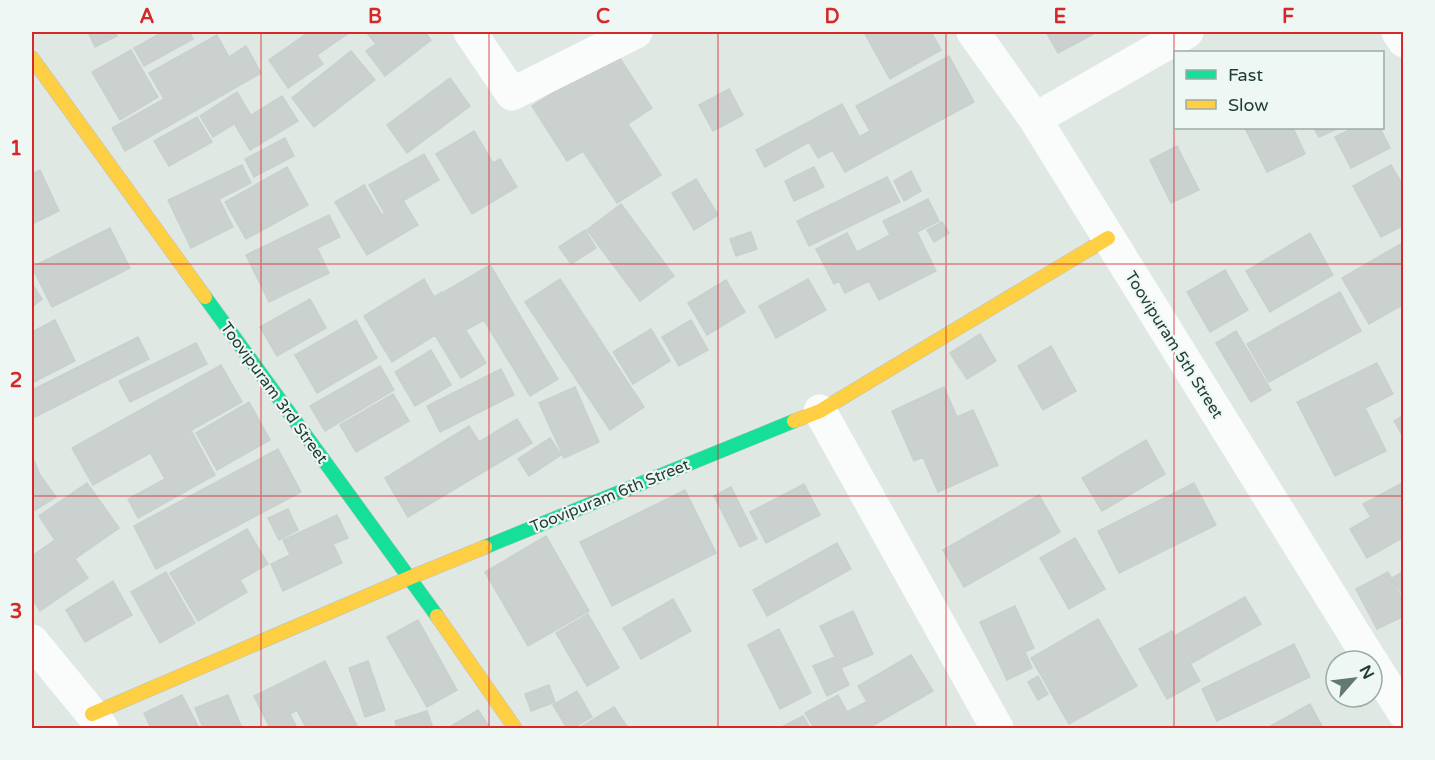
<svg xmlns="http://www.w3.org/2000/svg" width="1435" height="760" font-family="'Varela Round',sans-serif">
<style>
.building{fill:#cad1ce;stroke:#c9d0cd;stroke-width:1.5}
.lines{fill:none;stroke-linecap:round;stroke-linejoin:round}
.fast-casing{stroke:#bac4c0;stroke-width:15}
.slow-casing{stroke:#bac4c0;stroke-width:15}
.street{stroke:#fafcfb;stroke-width:33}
.fast{stroke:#16e098;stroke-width:14}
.slow{stroke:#ffcf43;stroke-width:14}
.grid{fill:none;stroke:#d62828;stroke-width:1.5;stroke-opacity:0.55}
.labels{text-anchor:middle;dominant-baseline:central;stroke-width:4.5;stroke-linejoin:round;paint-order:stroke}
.street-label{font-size:16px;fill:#1e3b35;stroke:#eef7f3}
.neatline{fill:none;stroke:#d62828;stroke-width:2}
.grid-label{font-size:20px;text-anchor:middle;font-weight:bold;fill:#d62828}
</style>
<rect width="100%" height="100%" fill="#e0e8e4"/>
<path class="building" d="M88,32h27l2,4 -22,11z
M163,32h26l4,7 -49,27 -10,-18z
M309,32h41l-33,23 6,9 -35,24 -19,-28z
M366,32h59l6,8 -46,36 -19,-25 10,-7z
M864,32h67l10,18 -51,29z
M1046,32h51l-39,21z
M217,35l12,22 17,-11 15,27 -136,78 -13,-23 52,-29 -15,-26z
M131,50l27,47 -38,23 -28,-48z
M351,51l24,29 -61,47 -22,-29z
M616,52l36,56 -24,16 33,51 -44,28 -34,-52 -16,10 -35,-55z
M949,56l25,46 -129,70 -12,-21 37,-20 -14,-25z
M450,78l20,28 -63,47 -20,-28z
M729,89l14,26 -30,16 -14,-26z
M237,92l13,22 -37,23 -13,-21z
M282,96l16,25 -48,29 -15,-25z
M842,104l17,32 -41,22 -9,-16 -44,25 -9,-17z
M197,117l15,25 -43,24 -15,-25z
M1245,128h48l12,26 -38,18z
M1314,128h25l-20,9z
M1353,128h27l10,20 -39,20 -16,-31z
M474,131l19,32 7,-4 17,28 -45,27 -36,-60z
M285,138l9,18 -40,21 -9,-18z
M1177,146l22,44 -28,13 -21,-43z
M424,154l15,26 -55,32 -15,-27z
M242,165l9,18 -32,16 14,28 -42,21 -23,-48z
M1391,165l13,22v38l-23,12 -28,-51z
M287,167l21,38 -62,34 -21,-37z
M814,167l10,20 -30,14 -9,-20z
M40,170l19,41 -27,13v-50z
M911,171l10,20 -17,10 -10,-20z
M887,177l13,25 -91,44 -12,-25z
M696,179l22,36 -24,15 -22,-37z
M364,185l18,30 22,-13 14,23 -51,30 -32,-53z
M928,199l11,22 -22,11 19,39 -57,29 -10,-19 -24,12 -6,-12 -5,3 -18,-35 31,-16 10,19 33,-17 -7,-14z
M621,204l53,72 -34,25 -53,-71z
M329,215l11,22 -23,11 12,25 -60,29 -23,-47z
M942,222l7,11 -15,9 -7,-12z
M110,228l20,40 -78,39 -20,-40z
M585,230l11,18 -25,16 -12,-17z
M751,232l6,17 -21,7 -6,-17z
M1310,233l23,42 -63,37 -24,-41z
M1404,242v62l-35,20 -27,-46z
M490,265l68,114 -28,17 -46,-76 -18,10 -22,-38z
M1225,270l23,40 -38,22 -23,-40z
M424,279l10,18 8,-5 44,71 -25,15 -26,-43 -43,27 -28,-46z
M560,279l84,128 -34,23 -85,-128z
M808,279l18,31 -50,28 -17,-32z
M726,280l19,32 -38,23 -19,-32z
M32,284l10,15 -10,8z
M1340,292l21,39 -92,51 -22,-38z
M310,299l16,29 -49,28 -17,-29z
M55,320l20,41 -43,22v-51z
M356,320l21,38 -60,35 -22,-38z
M691,320l17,30 -29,16 -17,-29z
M651,329l19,32 -37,23 -20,-32z
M1236,331l35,59 -20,12 -35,-59z
M980,334l16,27 -29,18 -17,-26z
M138,337l11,22 -114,58 -3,-6v-21z
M196,343l11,21 -77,38 -11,-21z
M1051,346l25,45 -33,19 -25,-44z
M431,350l20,35 -36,21 -20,-34z
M1377,363l16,31 -28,14 21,43 -51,25 -38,-74z
M221,365l21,37 -149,83 -21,-37z
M380,366l14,24 -69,41 -15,-25z
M501,369l13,26 -74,37 -13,-26z
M575,387l24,55 -35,16 -25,-55z
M944,387l13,30 16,-7 25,55 -60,27 -15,-35 -9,4 -22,-50z
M393,394l16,27 -53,31 -16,-27z
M249,402l21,38 -53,30 -21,-37z
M1404,415v23l-10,-17z
M517,419l15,24 -124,74 -23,-39 84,-52 10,16z
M192,432l23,43 -77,43 -10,-19 37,-20 -14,-25z
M550,438l11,17 -32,21 -11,-17z
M1146,440l19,34 -63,37 -20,-33z
M278,449l23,43 -145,77 -22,-43z
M32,456l8,19 16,22 -24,15z
M1404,482v55l-37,21 -17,-29 21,-12 -8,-13z
M87,483l32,45 -44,31 13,19 -48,33 -8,-13v-42l23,-16 -16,-24z
M1194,483l22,42 -97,48 -21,-42z
M804,484l16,31 -54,28 -16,-31z
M731,487l26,52 -17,8 -26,-51z
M685,490l31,63 -104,53 -32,-64z
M1039,495l21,37 -96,55 -21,-37z
M288,509l10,21 -19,10 -11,-22z
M337,515l11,23 -15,6 9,19 -59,28 -12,-27 19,-9 -7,-15z
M247,529l21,35 -28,16 7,12 -49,29 -28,-48z
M546,536l43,75 -61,35 -43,-74z
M1075,538l30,51 -36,20 -29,-51z
M837,543l14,26 -84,47 -14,-26z
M1404,571v26l-12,-19z
M166,572l29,51 -35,20 -29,-51z
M1388,572l16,31v13l-27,13 -21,-40z
M113,581l19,34 -47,27 -19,-32z
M1245,597l16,27 -69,39 -16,-28z
M673,599l18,32 -50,28 -18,-31z
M1015,606l19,42 -9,4 7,16 -25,12 -27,-58z
M853,611l20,43 -32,14 8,17 -22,11 -14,-30 22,-9 -15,-31z
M588,614l31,54 -32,18 -31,-53z
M1098,619l39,67 -68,38 -38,-66z
M418,620l39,70 -30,17 -40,-70z
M779,629l32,64 -31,16 -32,-64z
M1172,631l28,50 -33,18 -28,-50z
M1294,644l16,33 -93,44 -15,-32z
M911,655l22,36 -54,31 -21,-36z
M325,661l33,67h-52l-9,-18 -7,4 7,14h-27l-16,-32z
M368,661l17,49 -20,7 -16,-49z
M1038,676l10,18 -10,6 -10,-18z
M549,685l6,17 -24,9 -6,-17z
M577,691l15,26 -19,11h-6l-14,-23z
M182,695l17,33h-48l-7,-15z
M228,695l14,33h-39l-8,-20z
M838,695l9,17 19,-10 12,21 -9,5h-55l-9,-15z
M1310,704l13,24h-56z
M614,707l14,21h-49z
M478,710l12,18h-42z
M427,711l6,17h-36l-2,-7z
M803,716l7,12h-30z"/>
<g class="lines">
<defs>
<path id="fast" d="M205,297l232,319
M485,547l309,-126"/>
<path id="slow" d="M32,58l173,239
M794,421l26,-10 288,-173
M437,616l78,112
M92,714l317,-136 76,-31"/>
</defs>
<use href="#fast" class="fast-casing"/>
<use href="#slow" class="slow-casing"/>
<path class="street" d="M470,32l42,62 124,-62
M973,32l62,87 336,542
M1398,32l6,9
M1035,119l152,-87
M820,411l177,317
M32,641l60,73 10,14
M1372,662l32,51"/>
<use href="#fast" class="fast"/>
<use href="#slow" class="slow"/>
</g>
<path class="grid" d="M261,32v696M489,32v696M718,32v696M946,32v696M1174,32v696M32,264h1372M32,496h1372"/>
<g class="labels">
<g class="street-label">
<text transform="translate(1174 345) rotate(58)">Toovipuram 5th Street</text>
<text transform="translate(274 393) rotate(54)">Toovipuram 3rd Street</text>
<text transform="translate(610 496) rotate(-22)">Toovipuram 6th Street</text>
</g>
</g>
<rect width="1435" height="760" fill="none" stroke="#eef7f3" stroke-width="66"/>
<rect x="1174" y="51" width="210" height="78" fill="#eef7f3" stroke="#9baca7" stroke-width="1.5"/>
<rect x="1186" y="70" width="30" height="9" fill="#16e098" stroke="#9baca7" stroke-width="1.5"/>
<text x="1228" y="81" font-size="18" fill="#1e3b35">Fast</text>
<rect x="1186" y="100" width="30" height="9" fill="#ffcf43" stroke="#9baca7" stroke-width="1.5"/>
<text x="1228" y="111" font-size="18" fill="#1e3b35">Slow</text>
<g transform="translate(1354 679) rotate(62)"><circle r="28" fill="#eef7f3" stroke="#9baca7" stroke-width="1.5"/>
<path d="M0-4.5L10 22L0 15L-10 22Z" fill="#627872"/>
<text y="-9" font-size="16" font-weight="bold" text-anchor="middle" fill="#1e3b35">N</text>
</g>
<rect x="33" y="33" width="1369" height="694" class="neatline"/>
<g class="grid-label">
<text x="147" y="23">A</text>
<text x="375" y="23">B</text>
<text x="603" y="23">C</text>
<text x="832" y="23">D</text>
<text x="1060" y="23">E</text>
<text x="1288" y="23">F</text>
<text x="16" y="155">1</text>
<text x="16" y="387">2</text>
<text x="16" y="618">3</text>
</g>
</svg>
